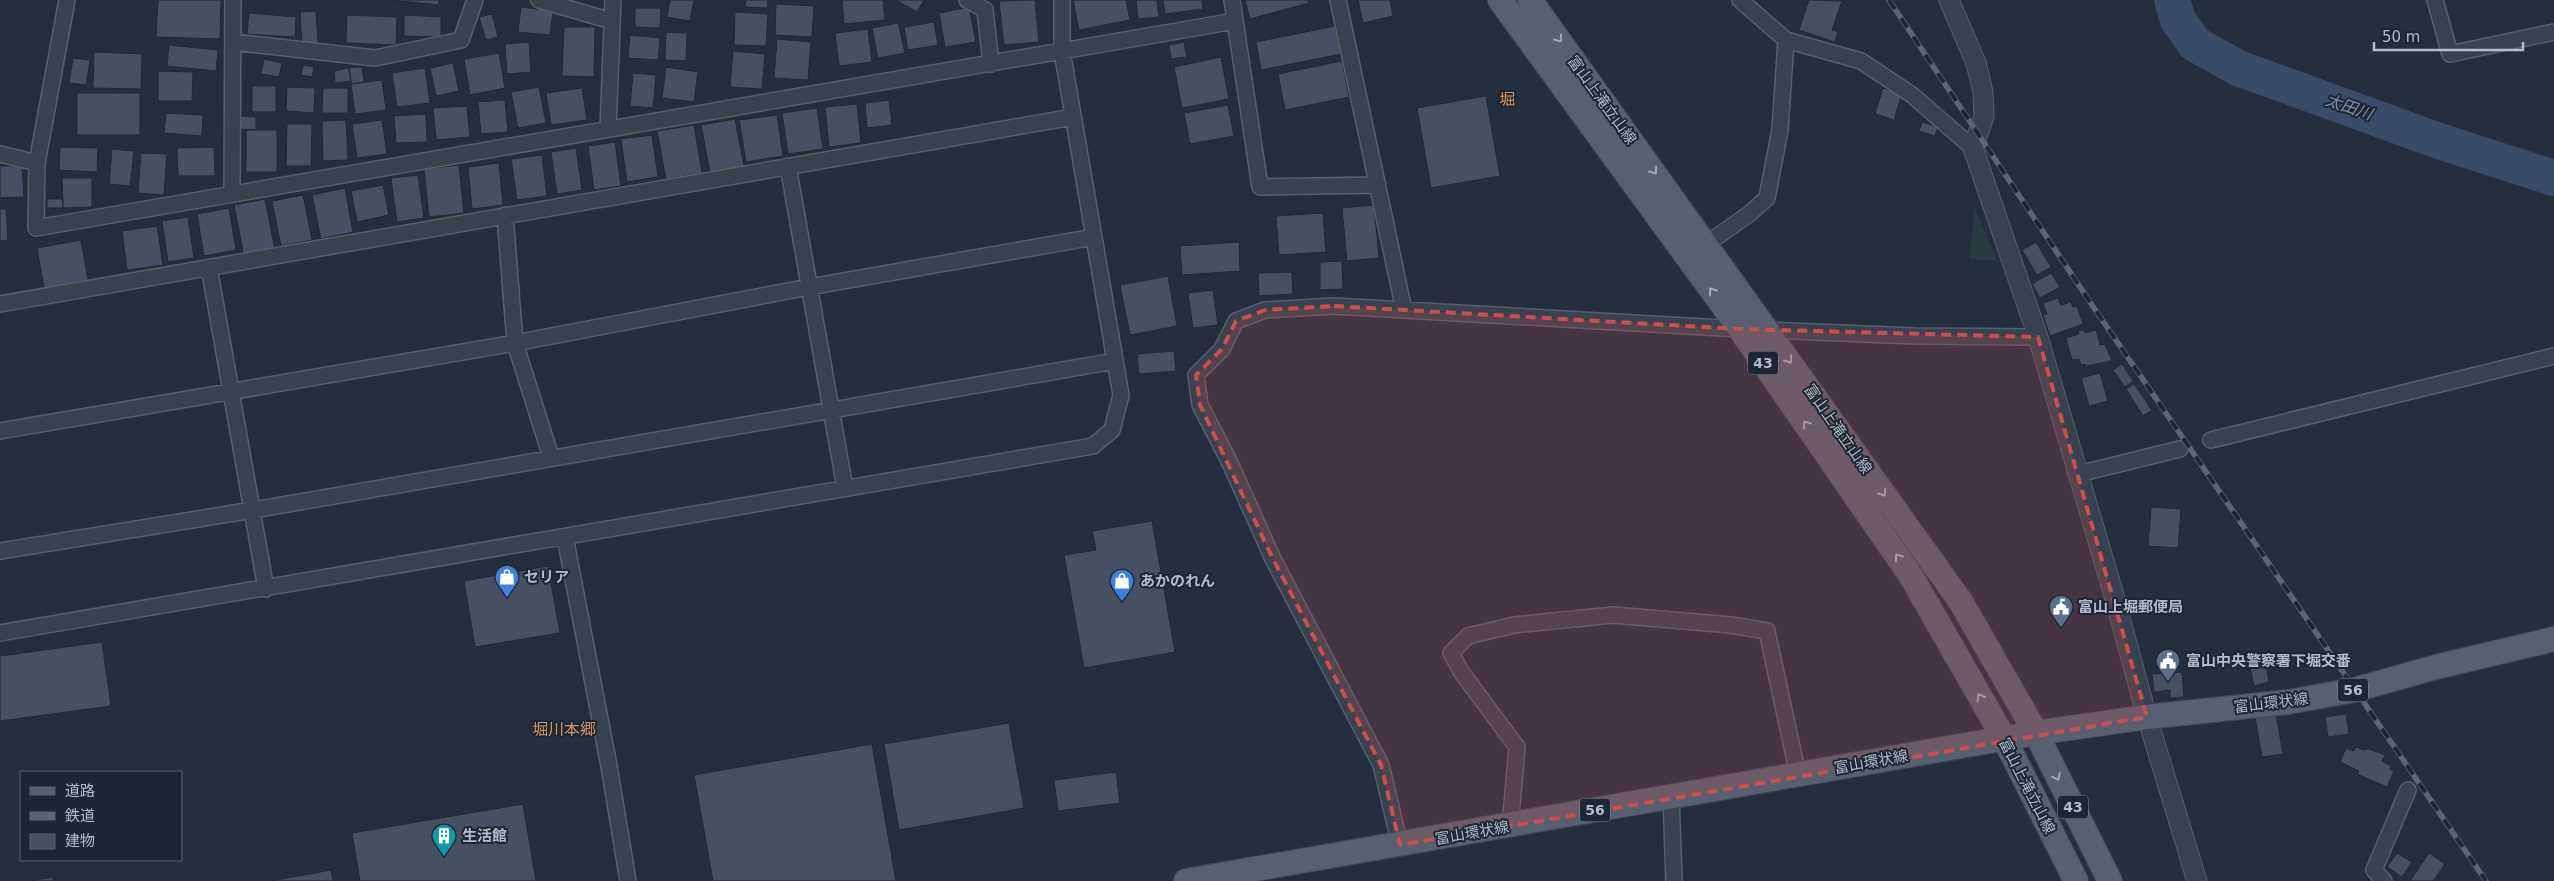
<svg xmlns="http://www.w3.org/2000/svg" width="2554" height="881" font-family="'DejaVu Sans','Noto Sans JP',sans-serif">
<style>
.green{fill:#263c3f}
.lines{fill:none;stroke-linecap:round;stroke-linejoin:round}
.river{stroke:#394c67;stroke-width:36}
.building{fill:#455162;stroke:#1f2835}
.minor-casing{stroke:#565f6c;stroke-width:18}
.tertiary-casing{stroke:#565f6c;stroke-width:21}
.primary-casing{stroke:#414a57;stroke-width:26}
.minor{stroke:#38414e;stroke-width:15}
.tertiary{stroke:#38414e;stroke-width:19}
.primary{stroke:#56606e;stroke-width:24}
.rail-casing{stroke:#5a6575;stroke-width:5.5}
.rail{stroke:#1d2633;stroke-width:4;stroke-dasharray:11;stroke-linecap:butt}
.oneway{stroke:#a1aab7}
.marked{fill:#ce4d50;fill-opacity:0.2;stroke:#ce4d50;stroke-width:4;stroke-dasharray:10 6;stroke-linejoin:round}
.labels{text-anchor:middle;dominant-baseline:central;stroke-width:4;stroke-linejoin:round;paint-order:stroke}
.shield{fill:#1d2633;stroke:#878f9c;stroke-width:1}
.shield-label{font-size:14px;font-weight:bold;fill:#b4bcc9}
.street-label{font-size:15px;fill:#b4bcc9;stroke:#1d2633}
.poi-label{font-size:15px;font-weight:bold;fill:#b4bcc9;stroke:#1d2633;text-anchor:start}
.neighbourhood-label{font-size:16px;fill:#d59563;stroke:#1d2633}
.water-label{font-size:16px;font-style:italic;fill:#7c92b1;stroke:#1d2633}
</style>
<rect width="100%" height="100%" fill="#242f3e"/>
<path class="green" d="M1974,207l24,54 -28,-2z"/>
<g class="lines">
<path class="river" d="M2172,0l6,20 17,24 43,24 201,73 115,37"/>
</g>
<path class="building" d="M158,0h63l-1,39 -64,-2z
M391,0h48v5z
M670,0h24l-4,21 -23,-4z
M746,0h22l-1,8 -22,-1z
M842,0h41l2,20 -41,4z
M896,0h28l-7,12z
M1035,0l4,42 -35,3 -5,-44z
M1073,0h53l4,20 -51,10z
M1136,0h21l2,17 -21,2z
M1163,0h39l1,9 -38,5z
M1245,0h63l1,3 -59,16z
M1358,0h32l3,16 -30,7z
M1809,0l33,1 -10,29 6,2 -3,10 -36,-12z
M776,4l38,2 -2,31 -37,-2z
M521,7l32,4 -3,24 -32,-3z
M969,7l7,35 -31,5 -6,-34z
M635,8h26l-1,20 -25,-1z
M316,11l2,33h-16l-2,-32z
M735,12l33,2 -2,32 -32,-1z
M249,13l47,4 -1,20 -48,-3z
M492,14l6,23 -12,3 -7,-23z
M347,15l50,2 -1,28 -50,-2z
M404,15l37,2v20l-37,-1z
M934,22l4,23 -30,5 -4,-23z
M898,23l7,30 -27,5 -6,-30z
M1335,26l6,28 -80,16 -5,-28z
M564,27h31l-1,50 -32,-1z
M868,29l4,33 -33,4 -4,-33z
M666,32l21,1 -1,28 -21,-1z
M630,35l30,3 -2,22 -30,-2z
M777,39l34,3 -3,38 -34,-2z
M529,42l2,30 -24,2 -2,-30z
M1184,42l3,15 -16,2 -2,-14z
M169,45l49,5 -2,21 -49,-5z
M733,51l32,3 -3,35 -32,-2z
M94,52l48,2 -1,35 -48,-1z
M499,53l6,35 -35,7 -6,-36z
M1221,57l8,42 -47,9 -8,-41z
M73,58l17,2 -4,25 -17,-2z
M264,59l18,4 -3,14 -18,-3z
M1342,61l7,36 -64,13 -7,-36z
M453,63l6,28 -23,5 -6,-28z
M303,65l11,2 -2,10 -11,-2z
M362,67l2,15 -13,2 -2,-16z
M666,67l32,5 -4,30 -32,-4z
M349,68l2,13 -16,2 -1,-12z
M425,68l5,35 -33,4 -5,-34z
M158,71l35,1 -1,29h-34z
M633,73l23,2 -3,33 -23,-2z
M382,80l4,30 -31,4 -4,-30z
M252,86h24v26h-24z
M287,87l28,1 -1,25 -28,-2z
M539,87l7,36 -28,5 -7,-36z
M323,88h25v25h-26z
M582,88l5,32 -36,5 -5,-32z
M1883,88l19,6 -8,26 -19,-6z
M77,93h63v42h-63z
M1486,96l14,80 -69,12 -14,-80z
M505,100l3,32 -27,2 -3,-32z
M889,100l3,25 -25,3 -2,-25z
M857,104l4,39 -32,4 -4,-40z
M1228,105l6,31 -44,8 -6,-31z
M467,106l3,31 -34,3 -3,-32z
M817,108l6,41 -35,5 -6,-41z
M166,113l37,2 -1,21 -38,-3z
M426,114l1,28 -31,1 -2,-27z
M777,115l6,41 -37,6 -7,-42z
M239,116l17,1v13l-17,-1z
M735,119l9,47 -34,6 -9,-47z
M346,120l2,40 -25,1 -1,-40z
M382,120l5,34 -30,4 -5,-34z
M1922,122l16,5 -3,9 -16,-5z
M287,124h25l-1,42h-25z
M694,125l8,48 -36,6 -9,-48z
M246,130h31v42h-31z
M652,135l6,42 -31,5 -6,-43z
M615,142l6,44 -27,4 -6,-44z
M60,147l38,1 -1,24 -38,-2z
M214,147l1,29h-37l-1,-28z
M576,148l6,42 -25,4 -6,-42z
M112,149l22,2 -4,35 -21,-2z
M141,153l26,1 -3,41 -26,-2z
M542,155l5,41 -30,4 -6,-41z
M499,163l4,42 -31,4 -4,-42z
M459,165l5,48 -35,4 -5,-48z
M0,166h22l2,31 -24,1z
M418,175l6,43 -27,4 -6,-44z
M62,178h30v29l-29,1z
M383,185l6,30 -32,7 -6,-31z
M345,188l8,44 -32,7 -9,-44z
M303,195l9,45 -31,6 -9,-45z
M47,199h16v9h-16z
M265,199l10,51 -31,6 -10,-51z
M1374,205l5,53 -32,3 -5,-53z
M229,208l7,42 -32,6 -7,-42z
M0,209h6l2,31 -8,1z
M1323,213l3,39 -47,3 -3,-39z
M188,217l6,41 -26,4 -6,-41z
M157,226l6,39 -36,5 -5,-39z
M81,240l7,40 -44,8 -7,-40z
M1239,242l1,29 -58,4 -2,-29z
M2036,242l15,25 -14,8 -15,-25z
M1342,261l1,28 -23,1v-28z
M1292,272l1,22 -34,2 -1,-23z
M2051,273l9,14 -20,11 -8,-14z
M1168,276l9,50 -47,9 -10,-50z
M1213,290l5,35 -25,3 -5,-35z
M2058,298l3,7 10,-3 2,5 4,-1 6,18 -33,12 -7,-21 4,-1 -4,-11z
M2084,330l1,3 11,-3 4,15 5,-1 7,17 -26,5 -1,-2 -4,1 -2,-6 -7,1 -6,-22 13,-4 -1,-3z
M1174,351l2,20 -37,3 -2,-20z
M2122,364l11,17 -8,6 -12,-17z
M2100,373l8,28 -19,5 -8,-28z
M2134,384l18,26 -9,6 -17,-27z
M2151,507l30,2 -3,39 -30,-2z
M1152,521l23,131 -91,16 -20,-113 32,-5 -4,-19z
M548,566l12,67 -85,14 -11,-66z
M102,642l9,64 -111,15v-65z
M2265,658l4,24 -15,4 -5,-25z
M2182,672l2,25 -14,1v-8l-16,2 -2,-18z
M2276,714l7,40 -21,3 -7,-40z
M2346,714l3,20 -21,3 -3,-20z
M1009,723l15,85 -125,22 -15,-86z
M872,744l24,137h-183l-19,-106z
M2356,747l7,3 6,-1 16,6 -3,6 9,5 -1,3 4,2 -7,16 -30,-13 2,-3 -19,-9 6,-14 8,3z
M1116,772l4,31 -62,8 -4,-31z
M523,804l13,77h-176l-8,-48z
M2397,853l15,9 -10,15 -15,-10z
M2429,853l16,11 -12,17h-23z
M331,870l2,11h-62z
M53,877v4h-23z"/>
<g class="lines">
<defs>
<path id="minor" d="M539,0l73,21
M967,0l18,10 6,54
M1232,0l28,187 118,-2
M1338,0l66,310
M1740,0l46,40 75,21 51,34 61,53
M2435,0l15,54 104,-22
M233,42l142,16 86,-18 14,-40
M608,129l5,-129
M0,154l37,9 -1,65 1199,-207
M37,163l30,-163
M788,166l57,322
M232,193l1,-193
M505,215l10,128 36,114
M1698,250l51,-36 18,-16 13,-68 6,-90
M209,267l57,322
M0,304l1073,-187
M0,431l515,-88 294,-56 285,-50
M2211,440l343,-84
M2078,474l102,-25
M565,537l44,229 19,115
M0,551l253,-41 862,-149
M0,633l1093,-187 19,-16 9,-35 -59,-344v-51
M1671,795l3,86
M1510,827l7,-80 -55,-74 -11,-20 17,-17 46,-11 99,-10 118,10 36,6 31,144
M1400,845l-19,-80 -108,-206 -44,-98 -29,-56 -4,-30 26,-26 14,-28 29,-11 69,-4 406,23 175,7 123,1
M2384,881l-10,-11 34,-80"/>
<path id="tertiary" d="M1949,0l27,63 7,29 1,24 -11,32 65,189 75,255 34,125 50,164"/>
<path id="primary" d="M1500,0l240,329 171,247 94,164 71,141
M1530,0l431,602 75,131 74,148
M1186,881l850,-148 111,-16 141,-15 66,-12 82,-23 118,-28"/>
</defs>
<use href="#minor" class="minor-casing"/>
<use href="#tertiary" class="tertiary-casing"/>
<use href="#primary" class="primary-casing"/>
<use href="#minor" class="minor"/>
<use href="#tertiary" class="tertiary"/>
<use href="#primary" class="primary"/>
<defs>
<path id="rail" d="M1889,0l205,308 392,573"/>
</defs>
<use href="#rail" class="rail-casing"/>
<use href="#rail" class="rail"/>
</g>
<defs><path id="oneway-chevron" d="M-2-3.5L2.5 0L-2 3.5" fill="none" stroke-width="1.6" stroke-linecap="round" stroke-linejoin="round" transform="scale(1.25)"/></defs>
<g class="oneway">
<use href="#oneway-chevron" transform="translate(1559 39) rotate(54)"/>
<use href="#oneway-chevron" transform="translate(1654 171) rotate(54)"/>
<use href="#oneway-chevron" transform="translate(1712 291) rotate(-126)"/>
<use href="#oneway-chevron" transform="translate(1789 360) rotate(55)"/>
<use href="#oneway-chevron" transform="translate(1806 424) rotate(-125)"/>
<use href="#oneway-chevron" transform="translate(1883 493) rotate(55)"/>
<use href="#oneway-chevron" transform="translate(1898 557) rotate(-125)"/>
<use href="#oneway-chevron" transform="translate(1980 697) rotate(-120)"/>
<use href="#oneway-chevron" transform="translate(2057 777) rotate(64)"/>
</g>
<path class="marked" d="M1334,306l406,23 298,8 109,380 -747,128 -19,-80 -108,-206 -73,-154 -4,-30 26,-26 14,-28 29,-11z"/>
<defs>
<symbol id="shop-pin" viewBox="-11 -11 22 30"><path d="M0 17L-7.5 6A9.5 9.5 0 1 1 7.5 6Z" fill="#3f7fe0" stroke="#1d2633"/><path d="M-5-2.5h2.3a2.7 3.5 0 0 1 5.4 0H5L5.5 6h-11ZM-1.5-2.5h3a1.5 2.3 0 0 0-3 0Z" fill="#fff"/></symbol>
<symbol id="civic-pin" viewBox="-11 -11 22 30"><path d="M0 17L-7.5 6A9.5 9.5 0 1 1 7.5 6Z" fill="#5c6f8a" stroke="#1d2633"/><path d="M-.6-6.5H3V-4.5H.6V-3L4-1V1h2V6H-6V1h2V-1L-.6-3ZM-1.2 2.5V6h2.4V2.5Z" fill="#fff"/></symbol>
<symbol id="building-pin" viewBox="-11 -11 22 30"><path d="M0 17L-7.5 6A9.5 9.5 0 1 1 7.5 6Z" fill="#0f9aa8" stroke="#1d2633"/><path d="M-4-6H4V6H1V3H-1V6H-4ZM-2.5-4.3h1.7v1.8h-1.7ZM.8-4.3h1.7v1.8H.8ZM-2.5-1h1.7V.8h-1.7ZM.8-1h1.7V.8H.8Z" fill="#fff"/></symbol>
</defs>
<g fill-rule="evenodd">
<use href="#shop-pin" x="493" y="563" width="28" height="38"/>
<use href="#shop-pin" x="1108" y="567" width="28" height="38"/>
<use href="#civic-pin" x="2047" y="593" width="28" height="38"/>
<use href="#civic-pin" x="2154" y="647" width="28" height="38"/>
<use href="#building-pin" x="430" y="822" width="28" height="38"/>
</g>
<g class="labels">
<g class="shield">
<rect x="1748" y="351.5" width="30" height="23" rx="4"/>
<rect x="2338" y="678.5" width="30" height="23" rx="4"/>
<rect x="2058" y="795.5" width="30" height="23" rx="4"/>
<rect x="1580" y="798.5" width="30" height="23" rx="4"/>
</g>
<g class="shield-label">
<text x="1763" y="363">43</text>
<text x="2353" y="690">56</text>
<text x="2073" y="807">43</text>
<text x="1595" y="810">56</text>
</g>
<g class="street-label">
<text transform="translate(1602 100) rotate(54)">富山上滝立山線</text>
<text transform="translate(1838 429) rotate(55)">富山上滝立山線</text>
<text transform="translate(2271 703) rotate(-7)">富山環状線</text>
<text transform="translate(1871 762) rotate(-10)">富山環状線</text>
<text transform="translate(2027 786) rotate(63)">富山上滝立山線</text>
<text transform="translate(1472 833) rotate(-10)">富山環状線</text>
</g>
<g class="poi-label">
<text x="524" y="577">セリア</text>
<text x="1140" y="581">あかのれん</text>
<text x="2078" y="607">富山上堀郵便局</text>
<text x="2186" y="661">富山中央警察署下堀交番</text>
<text x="462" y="836">生活館</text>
</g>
<g class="neighbourhood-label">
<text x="1507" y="99">堀</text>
<text x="564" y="729">堀川本郷</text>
</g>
<g class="water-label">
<text transform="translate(2349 107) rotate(19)">太田川</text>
</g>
</g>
<rect x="20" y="771" width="162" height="90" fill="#1d2633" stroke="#59626f"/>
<rect x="30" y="787" width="25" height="8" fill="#56606e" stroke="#59626f"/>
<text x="65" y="796" font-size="15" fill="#b4bcc9">道路</text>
<rect x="30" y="812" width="25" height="8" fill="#5a6575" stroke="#59626f"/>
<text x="65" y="821" font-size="15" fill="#b4bcc9">鉄道</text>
<rect x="30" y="834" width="25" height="15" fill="#455162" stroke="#59626f"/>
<text x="65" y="846" font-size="15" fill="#b4bcc9">建物</text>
<path d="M2374 42v8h149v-8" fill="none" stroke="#b4bcc9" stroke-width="2.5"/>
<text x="2382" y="42" font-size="15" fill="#b4bcc9" stroke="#1d2633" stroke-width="4" paint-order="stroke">50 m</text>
</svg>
